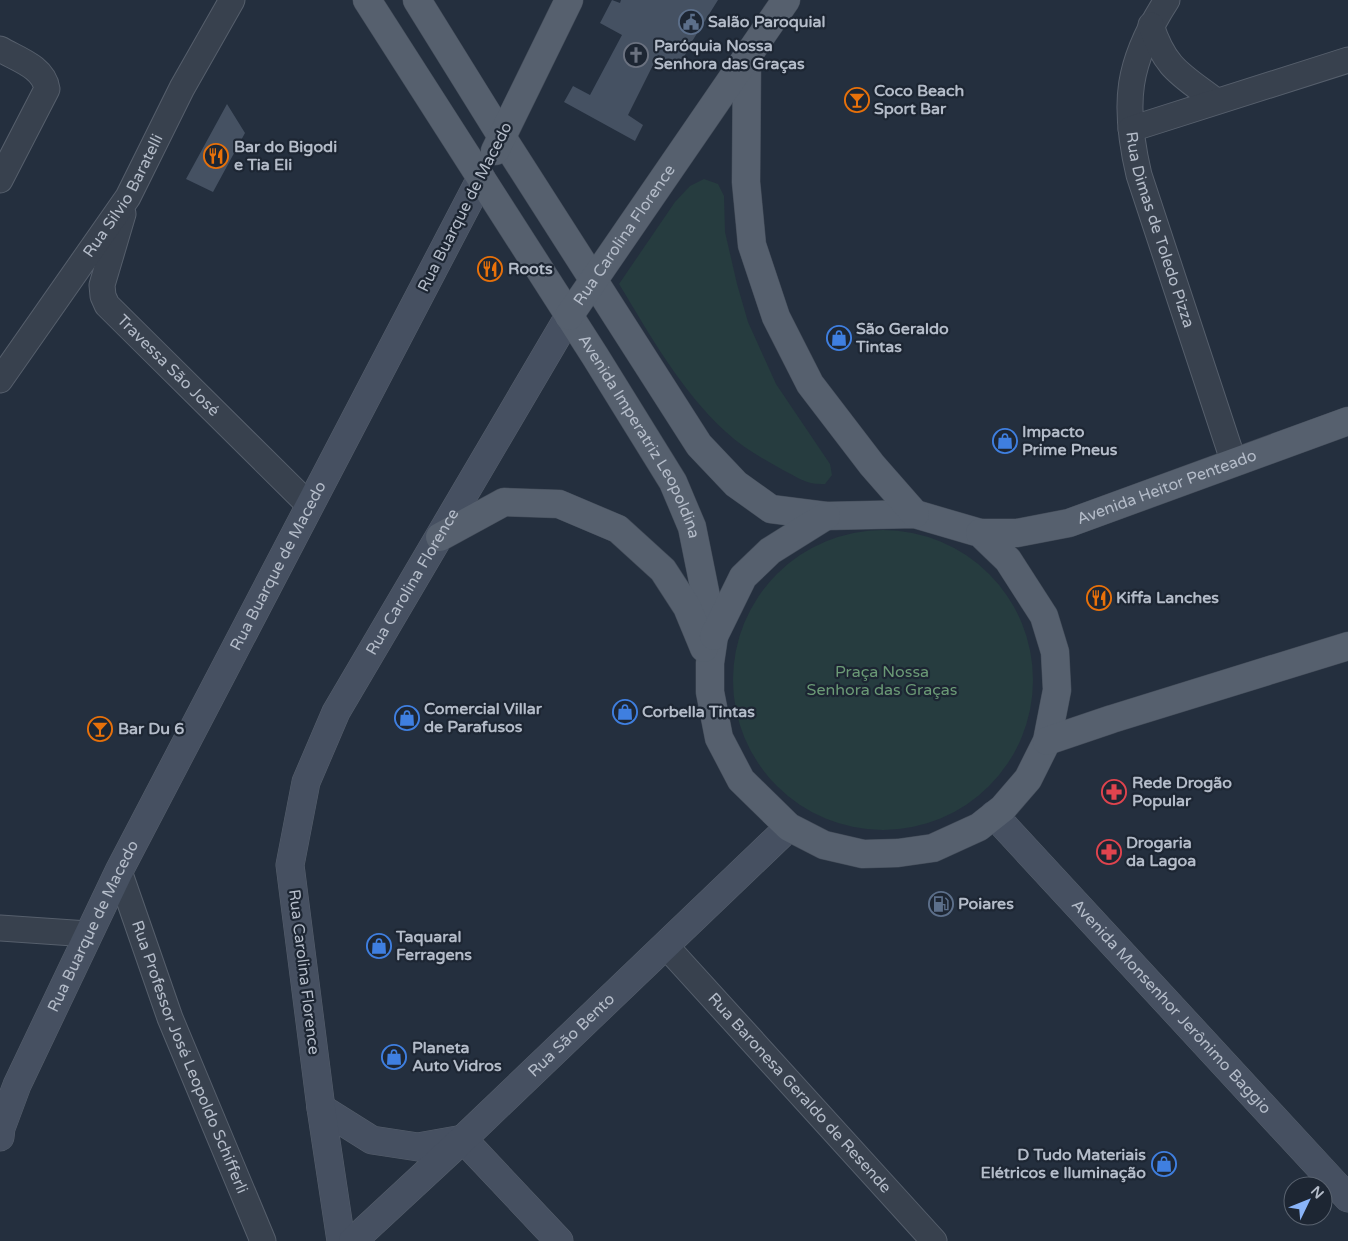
<svg xmlns="http://www.w3.org/2000/svg" width="1348" height="1241" font-family="'Varela Round',sans-serif">
<style>
.green{fill:#263c3f}
.building{fill:#455162}
.lines{fill:none;stroke-linecap:round;stroke-linejoin:round}
.street-casing{stroke:#565f6c;stroke-width:27}
.secondary-casing{stroke:#565f6c;stroke-width:29}
.primary-casing{stroke:#414a57;stroke-width:29}
.street{stroke:#38414e;stroke-width:25}
.secondary{stroke:#465061;stroke-width:28}
.primary{stroke:#56606e;stroke-width:28}
.labels{text-anchor:middle;dominant-baseline:central;stroke-width:4.5;stroke-linejoin:round;paint-order:stroke}
.poi-label{font-size:16px;font-weight:bold;fill:#b4bcc9;stroke:#1d2633;text-anchor:start}
.street-label{font-size:16px;fill:#b4bcc9;stroke:#1d2633}
.park-label{font-size:16px;fill:#6b9a76;stroke:#1d2633}
</style>
<rect width="100%" height="100%" fill="#242f3e"/>
<path class="green" d="M704,179l14,5 6,12 1,36 12,52 11,38 28,62 54,80 2,11 -7,9c-19,1 -26,-6 -42,-14 -20,-11 -41,-23 -57,-38 -45,-41 -76,-97 -107,-148l56,-82 15,-16z
M733 680a150 150 0 1 1 300 0a150 150 0 1 1-300 0Z"/>
<path class="building" d="M612,0l8,3 1,-3h97l-27,43 -12,24 -21,-12 -30,60 15,10 -8,16 -71,-39 9,-16 17,9 32,-60 -22,-12z
M227,104l18,29 -32,59 -27,-13z"/>
<g class="lines">
<defs>
<g id="street">
<path id="s1" d="M1167,0c-40,62 -45,103 -28,175l95,288"/>
<path d="M1151,25c14,44 31,50 65,76"/>
<path d="M0,49c17,10 44,18 47,40l-47,91"/>
<path d="M1131,129l217,-69"/>
<path id="s2" d="M123,214l-21,71 1,11 4,9 203,201"/>
<path id="s3" d="M0,380l128,-183 54,-109 50,-88"/>
<path id="s4" d="M119,871l51,147 93,223"/>
<path d="M0,928l88,6"/>
<path id="s5" d="M665,945l269,296"/>
</g>
<g id="secondary">
<path id="s6" d="M994,815l354,383"/>
<path d="M321,1108l51,32 46,7 45,-8"/>
<path id="s7" d="M0,1137l1,-9 16,-43 102,-214 362,-693"/>
<path d="M463,1139l96,102"/>
<path id="s8" d="M341,1241l-20,-133 -31,-243 16,-83 30,-70 233,-396"/>
<path id="s9" d="M353,1241l110,-102 326,-312"/>
</g>
<g id="primary">
<path id="s10" d="M367,0l228,356 78,126 19,45 22,109 -4,27v29l9,46 22,42 48,47 35,18 39,9 35,-1 35,-5 46,-21 24,-19 25,-29 19,-38 10,-51 -2,-38 -11,-36 -36,-56 -28,-27 -65,-19 -89,2 -55,-7 -35,-25 -37,-39 -197,-308 -85,-137"/>
<path d="M747,58l-1,124 6,63 24,72 34,67 62,81 43,49"/>
<path d="M495,151l74,-151"/>
<path id="s11" d="M569,316l217,-316"/>
<path id="s12" d="M980,533h37l52,-10 279,-102"/>
<path d="M440,537l64,-35 55,2 59,25 45,41 24,37 17,41"/>
<path d="M714,636l29,-59 27,-26 56,-35"/>
<path d="M1047,741l65,-22 236,-73"/>
</g>
</defs>
<use href="#street" class="street-casing"/>
<use href="#secondary" class="secondary-casing"/>
<use href="#primary" class="primary-casing"/>
<use href="#street" class="street"/>
<use href="#secondary" class="secondary"/>
<use href="#primary" class="primary"/>
</g>
<defs>
<symbol id="civic-ring" viewBox="-11 -11 22 22"><circle r="9.5" fill="#1d2633" stroke="#5c6f8a" stroke-width="1.5"/><path d="M-.6-6.5H3V-4.5H.6V-3L4-1V1h2V6H-6V1h2V-1L-.6-3ZM-1.2 2.5V6h2.4V2.5Z" fill="#5c6f8a"/></symbol>
<symbol id="church-ring" viewBox="-11 -11 22 22"><circle r="9.5" fill="#1d2633" stroke="#6b7280" stroke-width="1.5"/><path d="M-1.2-6h2.4v3.5h3.3v2.4h-3.3V6h-2.4V-.1h-3.3v-2.4h3.3Z" fill="#6b7280"/></symbol>
<symbol id="bar-ring" viewBox="-11 -11 22 22"><circle r="9.5" fill="#1d2633" stroke="#e8710a" stroke-width="1.5"/><path d="M-6-5H6L.8 .8V4.5H3.5V6h-7V4.5H-.8V.8Z" fill="#e8710a"/></symbol>
<symbol id="restaurant-ring" viewBox="-11 -11 22 22"><circle r="9.5" fill="#1d2633" stroke="#e8710a" stroke-width="1.5"/><path d="M-5-6h1v4h1v-4h1v4h1v-4h1v5L-1.5 .5V6h-2V.5L-5-1ZM5-6V6H3V1.5H1.5Q1.5-4 5-6Z" fill="#e8710a"/></symbol>
<symbol id="shop-ring" viewBox="-11 -11 22 22"><circle r="9.5" fill="#1d2633" stroke="#3f7fe0" stroke-width="1.5"/><path d="M-5-2.5h2.3a2.7 3.5 0 0 1 5.4 0H5L5.5 6h-11ZM-1.5-2.5h3a1.5 2.3 0 0 0-3 0Z" fill="#3f7fe0"/></symbol>
<symbol id="pharmacy-ring" viewBox="-11 -11 22 22"><circle r="9.5" fill="#1d2633" stroke="#e0444e" stroke-width="1.5"/><path d="M-2-6h4v4h4v4h-4v4h-4v-4h-4v-4h4Z" fill="#e0444e"/></symbol>
<symbol id="fuel-ring" viewBox="-11 -11 22 22"><circle r="9.5" fill="#1d2633" stroke="#5c6f8a" stroke-width="1.5"/><path d="M-5.5-6h7V0h2V4h1.3V-2.5L3-4.5l.8-.8L6-3V5H2.5V1h-1V6h-7ZM-4.2-4.7v3.2H.2V-4.7Z" fill="#5c6f8a"/></symbol>
</defs>
<g fill-rule="evenodd">
<use href="#civic-ring" x="677" y="8" width="28" height="28"/>
<use href="#church-ring" x="622" y="41" width="28" height="28"/>
<use href="#bar-ring" x="843" y="86" width="28" height="28"/>
<use href="#restaurant-ring" x="202" y="142" width="28" height="28"/>
<use href="#restaurant-ring" x="476" y="255" width="28" height="28"/>
<use href="#shop-ring" x="825" y="324" width="28" height="28"/>
<use href="#shop-ring" x="991" y="427" width="28" height="28"/>
<use href="#restaurant-ring" x="1085" y="584" width="28" height="28"/>
<use href="#shop-ring" x="611" y="698" width="28" height="28"/>
<use href="#shop-ring" x="393" y="704" width="28" height="28"/>
<use href="#bar-ring" x="86" y="715" width="28" height="28"/>
<use href="#pharmacy-ring" x="1100" y="778" width="28" height="28"/>
<use href="#pharmacy-ring" x="1095" y="838" width="28" height="28"/>
<use href="#fuel-ring" x="927" y="890" width="28" height="28"/>
<use href="#shop-ring" x="365" y="932" width="28" height="28"/>
<use href="#shop-ring" x="380" y="1043" width="28" height="28"/>
<use href="#shop-ring" x="1150" y="1150" width="28" height="28"/>
</g>
<g class="labels">
<g class="poi-label">
<text x="708" y="22">Salão Paroquial</text>
<text x="654" y="46">Paróquia Nossa<tspan x="654" dy="18">Senhora das Graças</tspan></text>
<text x="874" y="91">Coco Beach<tspan x="874" dy="18">Sport Bar</tspan></text>
<text x="234" y="147">Bar do Bigodi<tspan x="234" dy="18">e Tia Eli</tspan></text>
<text x="508" y="269">Roots</text>
<text x="856" y="329">São Geraldo<tspan x="856" dy="18">Tintas</tspan></text>
<text x="1022" y="432">Impacto<tspan x="1022" dy="18">Prime Pneus</tspan></text>
<text x="1116" y="598">Kiffa Lanches</text>
<text x="424" y="709">Comercial Villar<tspan x="424" dy="18">de Parafusos</tspan></text>
<text x="642" y="712">Corbella Tintas</text>
<text x="118" y="729">Bar Du 6</text>
<text x="1132" y="783">Rede Drogão<tspan x="1132" dy="18">Popular</tspan></text>
<text x="1126" y="843">Drogaria<tspan x="1126" dy="18">da Lagoa</tspan></text>
<text x="958" y="904">Poiares</text>
<text x="396" y="937">Taquaral<tspan x="396" dy="18">Ferragens</tspan></text>
<text x="412" y="1048">Planeta<tspan x="412" dy="18">Auto Vidros</tspan></text>
<text x="1146" y="1155" text-anchor="end">D Tudo Materiais<tspan x="1146" dy="18">Elétricos e Iluminação</tspan></text>
</g>
<g class="street-label">
<text stroke="none"><textPath href="#s3" startOffset="222">Rua Silvio Baratelli</textPath></text>
<text transform="translate(465 207) rotate(-63)">Rua Buarque de Macedo</text>
<text stroke="none"><textPath href="#s1" startOffset="242">Rua Dimas de Toledo Pizza</textPath></text>
<text stroke="none"><textPath href="#s11" startOffset="98">Rua Carolina Florence</textPath></text>
<text stroke="none"><textPath href="#s2" startOffset="181">Travessa São José</textPath></text>
<text stroke="none"><textPath href="#s10" startOffset="515">Avenida Imperatriz Leopoldina</textPath></text>
<text stroke="none"><textPath href="#s12" startOffset="194">Avenida Heitor Penteado</textPath></text>
<text stroke="none"><textPath href="#s7" startOffset="636">Rua Buarque de Macedo</textPath></text>
<text stroke="none"><textPath href="#s8" startOffset="691">Rua Carolina Florence</textPath></text>
<text stroke="none"><textPath href="#s7" startOffset="231">Rua Buarque de Macedo</textPath></text>
<text transform="translate(304 972) rotate(83)">Rua Carolina Florence</text>
<text stroke="none"><textPath href="#s6" startOffset="261">Avenida Monsenhor Jerônimo Baggio</textPath></text>
<text stroke="none"><textPath href="#s9" startOffset="300">Rua São Bento</textPath></text>
<text stroke="none"><textPath href="#s4" startOffset="199">Rua Professor José Leopoldo Schifferli</textPath></text>
<text stroke="none"><textPath href="#s5" startOffset="200">Rua Baronesa Geraldo de Resende</textPath></text>
</g>
<g class="park-label">
<text x="882" y="672">Praça Nossa<tspan x="882" dy="18">Senhora das Graças</tspan></text>
</g>
</g>
<g transform="translate(1308 1201) rotate(47)"><circle r="24" fill="#1d2633" stroke="#59626f"/>
<path d="M0-4L9 19L0 12L-9 19Z" fill="#8ab4f8"/>
<text y="-8" font-size="14" font-weight="bold" text-anchor="middle" fill="#b4bcc9">N</text>
</g>
</svg>
